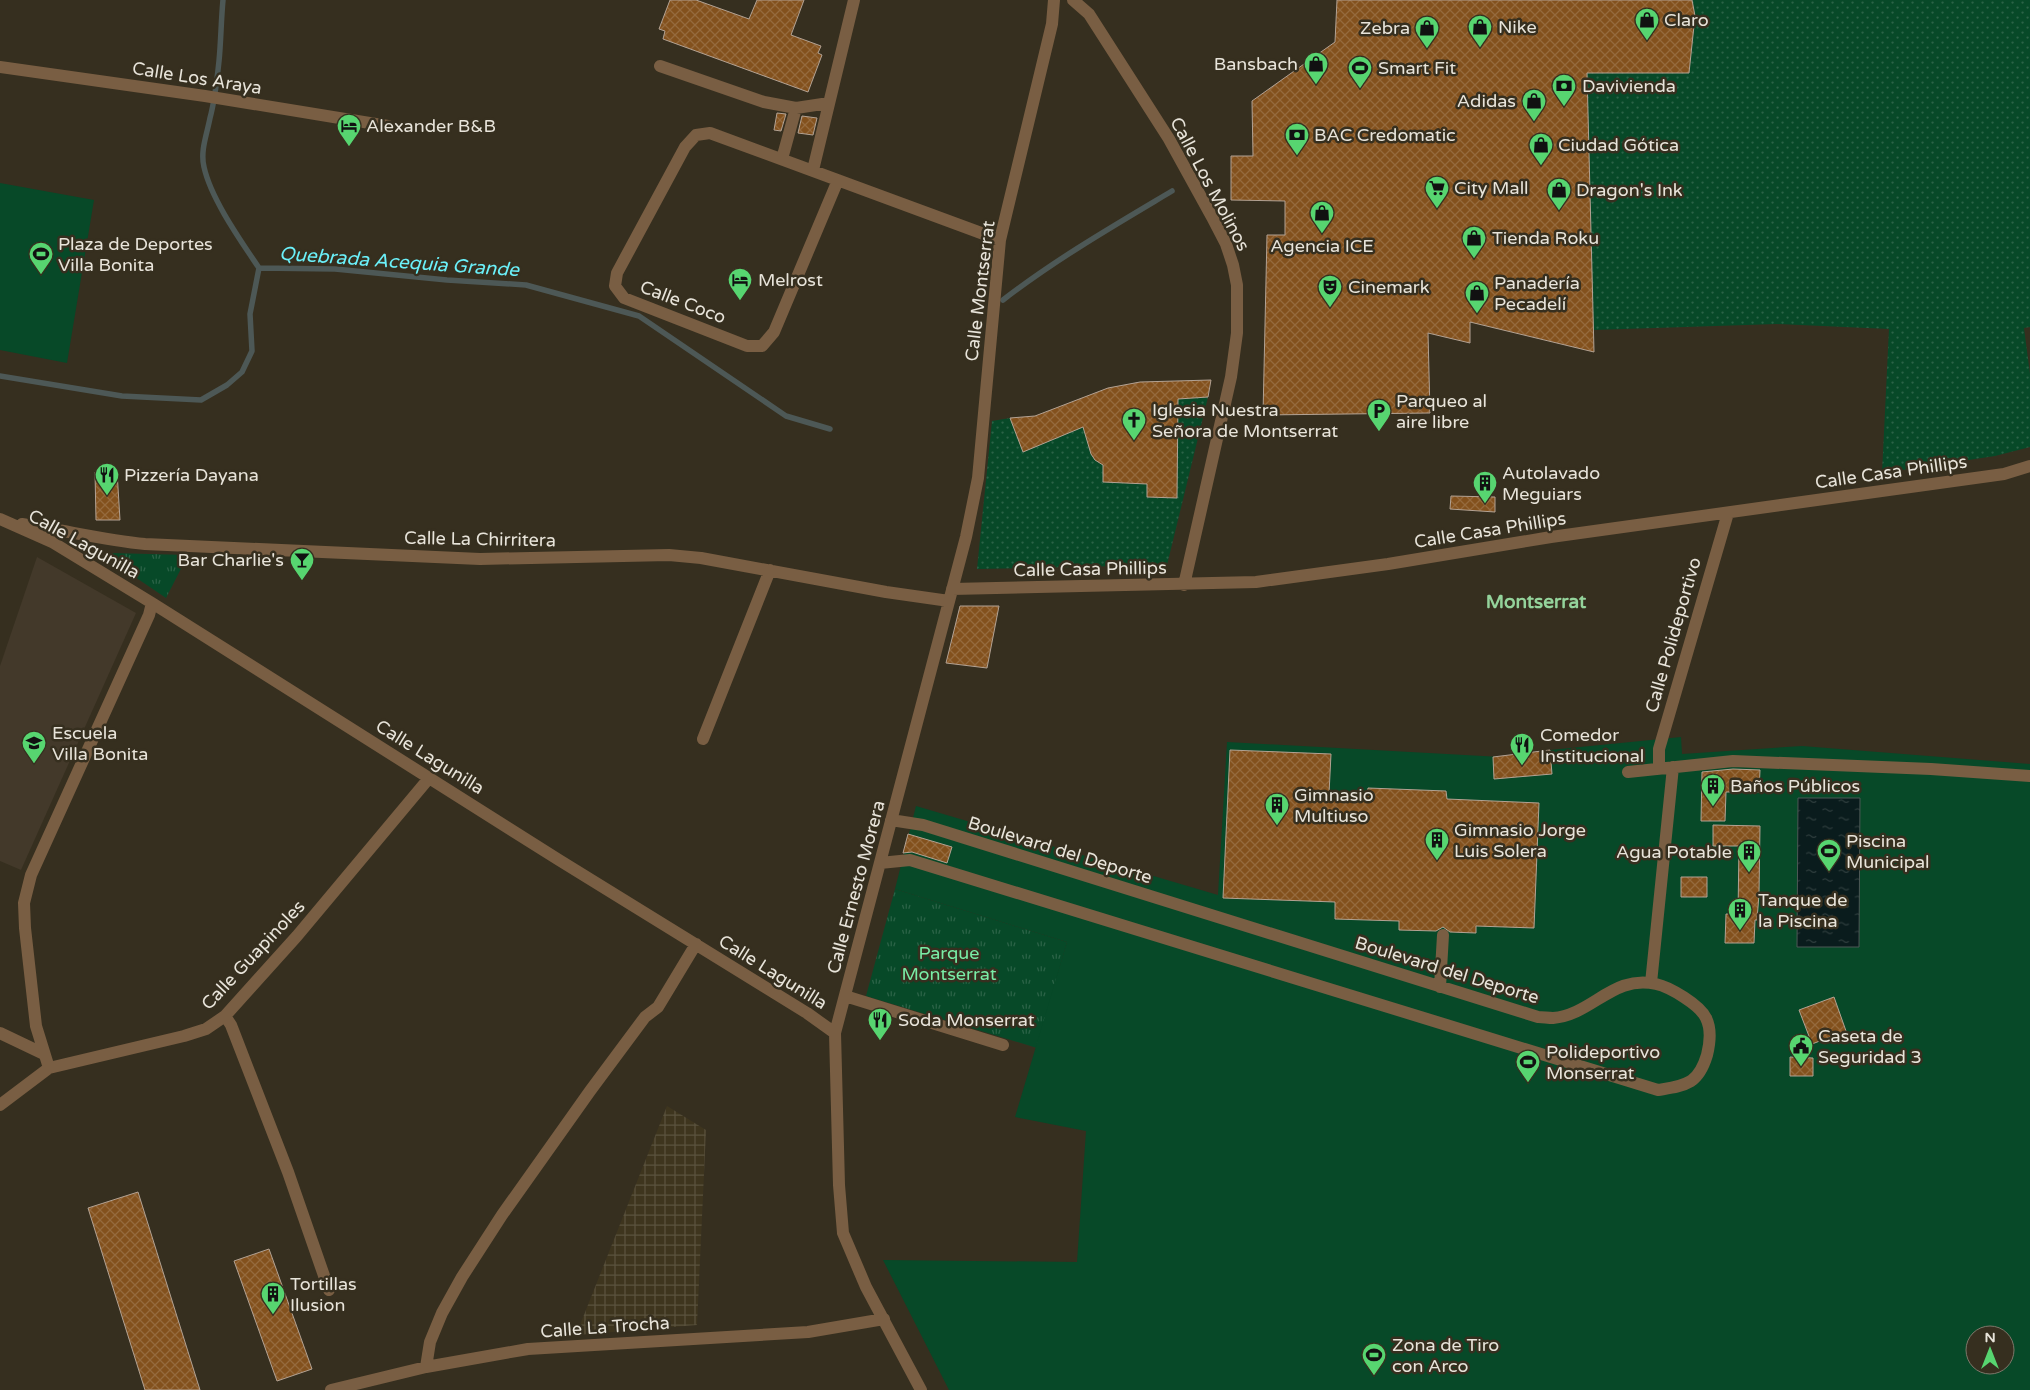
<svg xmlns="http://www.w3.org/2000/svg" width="2030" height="1390" font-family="'Varela Round',sans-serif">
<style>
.industrial{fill:url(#industrial-grid)}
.education{fill:#43392a}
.grass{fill:url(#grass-dots)}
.park{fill:url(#park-tufts)}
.pitch{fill:#074928;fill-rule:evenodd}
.water{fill:url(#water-ripples);stroke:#4d5856}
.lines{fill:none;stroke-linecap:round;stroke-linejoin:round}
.stream{stroke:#4d5856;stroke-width:5.5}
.building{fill:url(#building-cross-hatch);stroke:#b3a293}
.minor{stroke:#795e43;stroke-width:12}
.labels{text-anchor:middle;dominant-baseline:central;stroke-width:5;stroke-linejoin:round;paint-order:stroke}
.poi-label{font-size:18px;fill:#e8e4da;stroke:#362f1f;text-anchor:start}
.street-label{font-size:18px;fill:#e8e4da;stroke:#362f1f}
.park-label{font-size:18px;fill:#79eda6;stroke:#362f1f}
.water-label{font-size:19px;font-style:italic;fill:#6bf1fa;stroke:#362f1f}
.neighbourhood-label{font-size:19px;font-weight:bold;fill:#94d39b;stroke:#362f1f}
</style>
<defs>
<pattern id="industrial-grid" width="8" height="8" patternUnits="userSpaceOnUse" patternTransform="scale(1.25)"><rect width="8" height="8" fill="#3e351e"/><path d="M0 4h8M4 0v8" fill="none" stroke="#5a523e"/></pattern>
<pattern id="grass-dots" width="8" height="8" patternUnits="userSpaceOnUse" patternTransform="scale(1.25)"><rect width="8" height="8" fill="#074928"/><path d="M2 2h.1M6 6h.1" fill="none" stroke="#2b6347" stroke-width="1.8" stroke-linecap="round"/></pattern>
<pattern id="park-tufts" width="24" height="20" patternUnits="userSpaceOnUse" patternTransform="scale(1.25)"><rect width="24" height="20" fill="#074928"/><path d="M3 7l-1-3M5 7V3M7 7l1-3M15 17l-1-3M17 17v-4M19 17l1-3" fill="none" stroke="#2b6347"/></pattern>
<pattern id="water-ripples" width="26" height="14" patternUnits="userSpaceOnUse" patternTransform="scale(1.25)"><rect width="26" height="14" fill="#0a1c1d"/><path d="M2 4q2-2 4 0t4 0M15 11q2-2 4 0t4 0" fill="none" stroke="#2e3d3d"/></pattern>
<pattern id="building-cross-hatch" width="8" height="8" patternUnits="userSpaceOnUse" patternTransform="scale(1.25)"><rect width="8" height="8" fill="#83511d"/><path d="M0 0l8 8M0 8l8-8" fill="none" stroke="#956a3d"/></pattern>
</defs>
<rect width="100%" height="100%" fill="#362f1f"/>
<path class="industrial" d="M667,1106l39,24 -9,195 -121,10z"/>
<path class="education" d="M37,557l99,56 -115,257 -21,-9v-195z"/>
<path class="grass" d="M1692,0h338v327l-6,1 6,46v73l-35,9 -113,17 7,-144 -112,-5 -184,6 -6,-257h102l6,-57z
M1149,393l-58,61 4,6 8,5v17l44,2v13l29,1 2,-99 30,-2 -41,168 -190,4 15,-148 18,-3 13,34 46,-20z"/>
<path class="park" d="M110,553l78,2 -22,43 -59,-40z
M895,889l172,53 -30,106 -171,-52z"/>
<path class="pitch" d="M0,183l94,17 -27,163 -67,-13z
M1681,737l1,17 120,-8 228,18v626h-1081l-66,-130 194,2 9,-131 -71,-14 52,-175 -172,-53 21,-83 302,89 9,-153 274,15 49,-7zM1975,1335h30v30h-30z"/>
<path class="water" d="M1798,798h62l-1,149h-62z"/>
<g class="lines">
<path class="stream" d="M223,0c-2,21 -2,41 -4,61 -2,19 -4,39 -9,57 -3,16 -10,33 -6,49 7,32 37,74 55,101
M259,268l76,1 112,11 79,5 113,31 147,100 44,13
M1003,300c53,-41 112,-75 169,-109
M0,376l122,20 79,4 26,-15 15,-13 10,-21 -2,-37 9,-46"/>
</g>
<path class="building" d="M670,0h26l53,19 8,-19h47l-13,35 30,11 -3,7 4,2 -14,37 -145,-53 2,-8 -6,-2z
M1337,0h355l3,16 -6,57h-102l7,279 -124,-30v21l-42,-10 2,80 -167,2 4,-180h18v-34l-54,-1v-44h22l-1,-55 83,-59z
M777,113l9,1 -5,17 -7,-1z
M802,116l15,2 -4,17 -15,-2z
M1211,380l-3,17 -30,2 -1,99 -30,-1v-13l-44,-2v-17l-8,-5 -4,-6 -8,-27 -60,25 -13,-34 25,-2 73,-28 32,-6z
M117,471l3,49h-24l-1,-48z
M1451,496l44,1v15l-45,-3z
M960,606h39l-12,62 -41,-5z
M1230,750l101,4 -2,40 38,1 1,-7 78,3 1,8 92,4 -5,125 -58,-2v7l-26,-1 -7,-5 -7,4 -37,-1v-9l-64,-2v-17l-112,-4z
M1550,750l2,24 -58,5 -1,-22z
M1733,769l27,1 -1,22h-33l-1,29h-24l1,-49z
M1713,825l47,1 -1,68 -2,26h-2l-1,23h-29l1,-29h12l1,-68h-26z
M908,834l44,13 -5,16 -35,-11 -9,1z
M1681,877h26v20h-26z
M1834,997l12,34 -34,13 -13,-34z
M1790,1057l23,1v18h-23z
M138,1192l62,198h-55l-57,-182z
M269,1249l43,120 -35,12 -43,-120z"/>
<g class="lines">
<path class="minor" d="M1073,0l16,14 80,125 43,78 14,27 7,21 4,20v48l-6,44 -47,208
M660,66l104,36 32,6 33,-5
M0,67l205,29 183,30
M782,159l14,-51
M813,170l41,-170
M838,180l-64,152 -12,14h-15l-123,-48 -9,-12 2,-13 68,-126 11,-12 14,-2 290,107
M0,519l52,23 100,61 407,257 248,153 28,20
M22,524c42,6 82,16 123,20l335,15 189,-4 32,3 185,34 63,9
M952,589l304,-7 132,-18 163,-27 453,-63 26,-8
M703,739l67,-169
M1659,769v-20l69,-236
M1628,772l105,-11 198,8 99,7
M880,863l30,-3 748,230c12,-2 23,-3 33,-9 9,-6 13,-16 16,-26 3,-12 5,-25 -1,-37 -6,-13 -36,-31 -50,-34 -43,-10 -64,31 -103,34 -5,0 -10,-1 -15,-1l-615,-192 -32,-5
M1651,983l22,-216
M1440,987l3,-52
M845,996l158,49
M225,1016l6,9 57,147 41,118
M0,1033l44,21
M49,1068l-13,-42 -11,-98 -1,-25 7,-28 118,-260 3,-12
M0,1105l49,-37 135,-32 22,-7 19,-13 72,-80 133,-159
M426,1367l4,-25 12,-29 20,-36 40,-62 88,-124 55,-74 13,-10 38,-63
M331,1390l95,-23 102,-18 280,-17 76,-13
M921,1390l-55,-103 -23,-54 -4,-48 -4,-152 131,-496 12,-59 22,-238 52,-216 2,-24"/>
</g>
<defs>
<symbol id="shop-pin" viewBox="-11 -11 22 30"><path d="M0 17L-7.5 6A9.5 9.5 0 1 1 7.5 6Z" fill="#57d570" stroke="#362f1f"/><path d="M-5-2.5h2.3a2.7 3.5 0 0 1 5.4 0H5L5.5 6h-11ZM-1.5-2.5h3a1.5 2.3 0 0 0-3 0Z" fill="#111"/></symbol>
<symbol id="stadium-pin" viewBox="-11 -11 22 30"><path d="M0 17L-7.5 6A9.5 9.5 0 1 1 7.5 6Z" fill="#57d570" stroke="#362f1f"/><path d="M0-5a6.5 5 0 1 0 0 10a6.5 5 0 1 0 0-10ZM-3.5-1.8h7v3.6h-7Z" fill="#111"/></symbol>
<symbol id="bank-pin" viewBox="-11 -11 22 30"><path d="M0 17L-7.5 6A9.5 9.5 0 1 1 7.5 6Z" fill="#57d570" stroke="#362f1f"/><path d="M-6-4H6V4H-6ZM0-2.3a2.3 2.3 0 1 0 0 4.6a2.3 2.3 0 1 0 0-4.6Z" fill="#111"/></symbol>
<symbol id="hotel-pin" viewBox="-11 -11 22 30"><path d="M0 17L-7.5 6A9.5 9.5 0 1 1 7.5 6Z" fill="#57d570" stroke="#362f1f"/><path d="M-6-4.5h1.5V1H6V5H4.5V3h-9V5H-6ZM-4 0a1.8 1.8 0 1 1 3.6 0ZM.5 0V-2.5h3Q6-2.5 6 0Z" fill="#111"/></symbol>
<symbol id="supermarket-pin" viewBox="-11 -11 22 30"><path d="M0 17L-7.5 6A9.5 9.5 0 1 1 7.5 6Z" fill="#57d570" stroke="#362f1f"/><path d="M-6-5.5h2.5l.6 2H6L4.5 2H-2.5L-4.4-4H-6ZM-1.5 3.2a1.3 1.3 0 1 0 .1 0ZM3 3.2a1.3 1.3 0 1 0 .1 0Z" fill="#111"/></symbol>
<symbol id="theatre-pin" viewBox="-11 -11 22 30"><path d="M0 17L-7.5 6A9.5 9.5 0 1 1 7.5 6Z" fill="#57d570" stroke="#362f1f"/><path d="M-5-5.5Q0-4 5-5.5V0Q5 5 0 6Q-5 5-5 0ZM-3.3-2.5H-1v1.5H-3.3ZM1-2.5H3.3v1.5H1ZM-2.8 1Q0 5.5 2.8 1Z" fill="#111"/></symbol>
<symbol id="parking-pin" viewBox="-11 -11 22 30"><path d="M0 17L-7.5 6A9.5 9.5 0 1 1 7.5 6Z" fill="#57d570" stroke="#362f1f"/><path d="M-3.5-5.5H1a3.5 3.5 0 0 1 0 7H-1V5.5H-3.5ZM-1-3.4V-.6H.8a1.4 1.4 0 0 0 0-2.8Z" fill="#111"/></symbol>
<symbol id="church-pin" viewBox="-11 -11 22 30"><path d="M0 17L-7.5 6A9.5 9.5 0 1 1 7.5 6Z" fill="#57d570" stroke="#362f1f"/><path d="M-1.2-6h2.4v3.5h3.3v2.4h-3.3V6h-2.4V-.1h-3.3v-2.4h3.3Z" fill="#111"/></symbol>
<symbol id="restaurant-pin" viewBox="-11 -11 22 30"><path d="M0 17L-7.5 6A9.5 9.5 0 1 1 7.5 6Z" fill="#57d570" stroke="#362f1f"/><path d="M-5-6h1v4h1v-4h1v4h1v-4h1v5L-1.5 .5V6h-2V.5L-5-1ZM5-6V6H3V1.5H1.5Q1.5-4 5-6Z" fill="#111"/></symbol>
<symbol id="building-pin" viewBox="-11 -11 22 30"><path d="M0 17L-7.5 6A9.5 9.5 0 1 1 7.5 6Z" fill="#57d570" stroke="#362f1f"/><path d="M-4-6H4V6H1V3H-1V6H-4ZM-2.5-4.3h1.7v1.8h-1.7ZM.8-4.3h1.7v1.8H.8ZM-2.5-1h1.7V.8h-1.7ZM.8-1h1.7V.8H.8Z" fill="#111"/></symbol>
<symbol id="bar-pin" viewBox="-11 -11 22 30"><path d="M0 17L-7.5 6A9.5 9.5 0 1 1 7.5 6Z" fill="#57d570" stroke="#362f1f"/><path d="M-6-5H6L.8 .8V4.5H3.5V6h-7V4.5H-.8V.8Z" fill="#111"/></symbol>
<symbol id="school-pin" viewBox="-11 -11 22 30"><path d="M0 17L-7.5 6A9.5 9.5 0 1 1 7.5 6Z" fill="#57d570" stroke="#362f1f"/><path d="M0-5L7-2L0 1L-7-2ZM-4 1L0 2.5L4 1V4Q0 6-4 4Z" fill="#111"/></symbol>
<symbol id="civic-pin" viewBox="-11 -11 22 30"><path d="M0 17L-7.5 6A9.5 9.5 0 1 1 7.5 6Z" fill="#57d570" stroke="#362f1f"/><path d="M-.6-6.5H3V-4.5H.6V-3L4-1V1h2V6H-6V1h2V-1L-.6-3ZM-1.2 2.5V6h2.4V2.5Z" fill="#111"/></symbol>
</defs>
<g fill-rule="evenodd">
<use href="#shop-pin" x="1633" y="6" width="28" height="38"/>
<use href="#shop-pin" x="1466" y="13" width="28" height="38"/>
<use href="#shop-pin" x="1413" y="14" width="28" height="38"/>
<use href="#shop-pin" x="1302" y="50" width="28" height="38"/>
<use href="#stadium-pin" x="1346" y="54" width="28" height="38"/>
<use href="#bank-pin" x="1550" y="72" width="28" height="38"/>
<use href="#shop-pin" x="1520" y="87" width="28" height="38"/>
<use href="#hotel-pin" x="335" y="112" width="28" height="38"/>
<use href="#bank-pin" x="1283" y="121" width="28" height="38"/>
<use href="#shop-pin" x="1527" y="131" width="28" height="38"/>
<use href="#supermarket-pin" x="1423" y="174" width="28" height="38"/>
<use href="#shop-pin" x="1545" y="176" width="28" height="38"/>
<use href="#shop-pin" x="1308" y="199" width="28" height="38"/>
<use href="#shop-pin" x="1460" y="224" width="28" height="38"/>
<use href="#stadium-pin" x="27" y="240" width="28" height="38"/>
<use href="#hotel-pin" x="726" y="266" width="28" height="38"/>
<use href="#theatre-pin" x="1316" y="273" width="28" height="38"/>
<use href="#shop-pin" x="1463" y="279" width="28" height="38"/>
<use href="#parking-pin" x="1365" y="397" width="28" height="38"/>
<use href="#church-pin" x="1120" y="406" width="28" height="38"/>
<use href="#restaurant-pin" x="93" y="461" width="28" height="38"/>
<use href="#building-pin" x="1471" y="469" width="28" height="38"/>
<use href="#bar-pin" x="288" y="546" width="28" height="38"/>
<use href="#school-pin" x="20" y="729" width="28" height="38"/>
<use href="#restaurant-pin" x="1508" y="731" width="28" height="38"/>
<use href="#building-pin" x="1699" y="772" width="28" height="38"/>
<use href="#building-pin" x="1263" y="791" width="28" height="38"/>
<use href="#building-pin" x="1423" y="826" width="28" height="38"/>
<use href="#stadium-pin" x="1815" y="837" width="28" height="38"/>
<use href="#building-pin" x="1735" y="838" width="28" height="38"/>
<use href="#building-pin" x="1726" y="896" width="28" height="38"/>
<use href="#restaurant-pin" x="866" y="1006" width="28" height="38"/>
<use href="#civic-pin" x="1787" y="1032" width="28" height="38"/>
<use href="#stadium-pin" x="1514" y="1048" width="28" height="38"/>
<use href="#building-pin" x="259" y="1280" width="28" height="38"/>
<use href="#stadium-pin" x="1360" y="1341" width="28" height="38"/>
</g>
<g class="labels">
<g class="poi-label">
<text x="1664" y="20">Claro</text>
<text x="1498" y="27">Nike</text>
<text x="1410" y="28" text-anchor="end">Zebra</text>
<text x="1298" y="64" text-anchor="end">Bansbach</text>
<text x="1378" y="68">Smart Fit</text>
<text x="1582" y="86">Davivienda</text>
<text x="1516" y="101" text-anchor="end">Adidas</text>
<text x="366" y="126">Alexander B&amp;B</text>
<text x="1314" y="135">BAC Credomatic</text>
<text x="1558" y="145">Ciudad Gótica</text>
<text x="1454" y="188">City Mall</text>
<text x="1576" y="190">Dragon's Ink</text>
<text x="1492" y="238">Tienda Roku</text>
<text x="58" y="244">Plaza de Deportes<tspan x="58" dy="21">Villa Bonita</tspan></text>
<text x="1322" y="246" text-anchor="middle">Agencia ICE</text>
<text x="758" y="280">Melrost</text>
<text x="1494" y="283">Panadería<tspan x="1494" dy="21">Pecadelí</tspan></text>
<text x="1348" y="287">Cinemark</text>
<text x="1396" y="401">Parqueo al<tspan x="1396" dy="21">aire libre</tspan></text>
<text x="1152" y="410">Iglesia Nuestra<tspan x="1152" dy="21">Señora de Montserrat</tspan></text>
<text x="1502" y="473">Autolavado<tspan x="1502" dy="21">Meguiars</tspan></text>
<text x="124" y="475">Pizzería Dayana</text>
<text x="284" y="560" text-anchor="end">Bar Charlie's</text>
<text x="52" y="733">Escuela<tspan x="52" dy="21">Villa Bonita</tspan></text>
<text x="1540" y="735">Comedor<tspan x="1540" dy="21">Institucional</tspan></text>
<text x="1730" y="786">Baños Públicos</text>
<text x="1294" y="795">Gimnasio<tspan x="1294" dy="21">Multiuso</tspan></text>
<text x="1454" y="830">Gimnasio Jorge<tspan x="1454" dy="21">Luis Solera</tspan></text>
<text x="1846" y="841">Piscina<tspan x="1846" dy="21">Municipal</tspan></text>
<text x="1732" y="852" text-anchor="end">Agua Potable</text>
<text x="1758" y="900">Tanque de<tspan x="1758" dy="21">la Piscina</tspan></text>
<text x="898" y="1020">Soda Monserrat</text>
<text x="1818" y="1036">Caseta de<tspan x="1818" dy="21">Seguridad 3</tspan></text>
<text x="1546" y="1052">Polideportivo<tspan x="1546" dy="21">Monserrat</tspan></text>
<text x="290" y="1284">Tortillas<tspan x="290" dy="21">Ilusion</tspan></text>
<text x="1392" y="1345">Zona de Tiro<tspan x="1392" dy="21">con Arco</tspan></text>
</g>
<g class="street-label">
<text transform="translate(197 78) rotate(9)">Calle Los Araya</text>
<text transform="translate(1210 184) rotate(62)">Calle Los Molinos</text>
<text transform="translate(980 291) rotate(-83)">Calle Montserrat</text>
<text transform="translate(683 302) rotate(21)">Calle Coco</text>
<text transform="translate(1891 472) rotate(-8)">Calle Casa Phillips</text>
<text transform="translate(1490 530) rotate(-9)">Calle Casa Phillips</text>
<text transform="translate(480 539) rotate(1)">Calle La Chirritera</text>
<text transform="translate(84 544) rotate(29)">Calle Lagunilla</text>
<text transform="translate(1090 569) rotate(-1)">Calle Casa Phillips</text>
<text transform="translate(1673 635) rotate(-74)">Calle Polideportivo</text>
<text transform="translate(430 757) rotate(32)">Calle Lagunilla</text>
<text transform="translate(1060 850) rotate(17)">Boulevard del Deporte</text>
<text transform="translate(856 887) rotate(-75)">Calle Ernesto Morera</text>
<text transform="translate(253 955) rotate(-47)">Calle Guapinoles</text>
<text transform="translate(1447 970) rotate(17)">Boulevard del Deporte</text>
<text transform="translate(773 972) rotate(32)">Calle Lagunilla</text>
<text transform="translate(605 1327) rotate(-4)">Calle La Trocha</text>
</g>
<g class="park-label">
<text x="949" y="953">Parque<tspan x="949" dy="21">Montserrat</tspan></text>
</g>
<g class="water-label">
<text transform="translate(399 262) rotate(4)">Quebrada Acequia Grande</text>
</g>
<g class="neighbourhood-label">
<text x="1536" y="602">Montserrat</text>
</g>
</g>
<g transform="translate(1990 1350)"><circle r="24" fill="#362f1f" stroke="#7d776a"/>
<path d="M0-4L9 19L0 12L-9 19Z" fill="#57d570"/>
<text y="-8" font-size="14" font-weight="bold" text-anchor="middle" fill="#e8e4da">N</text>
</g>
</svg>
